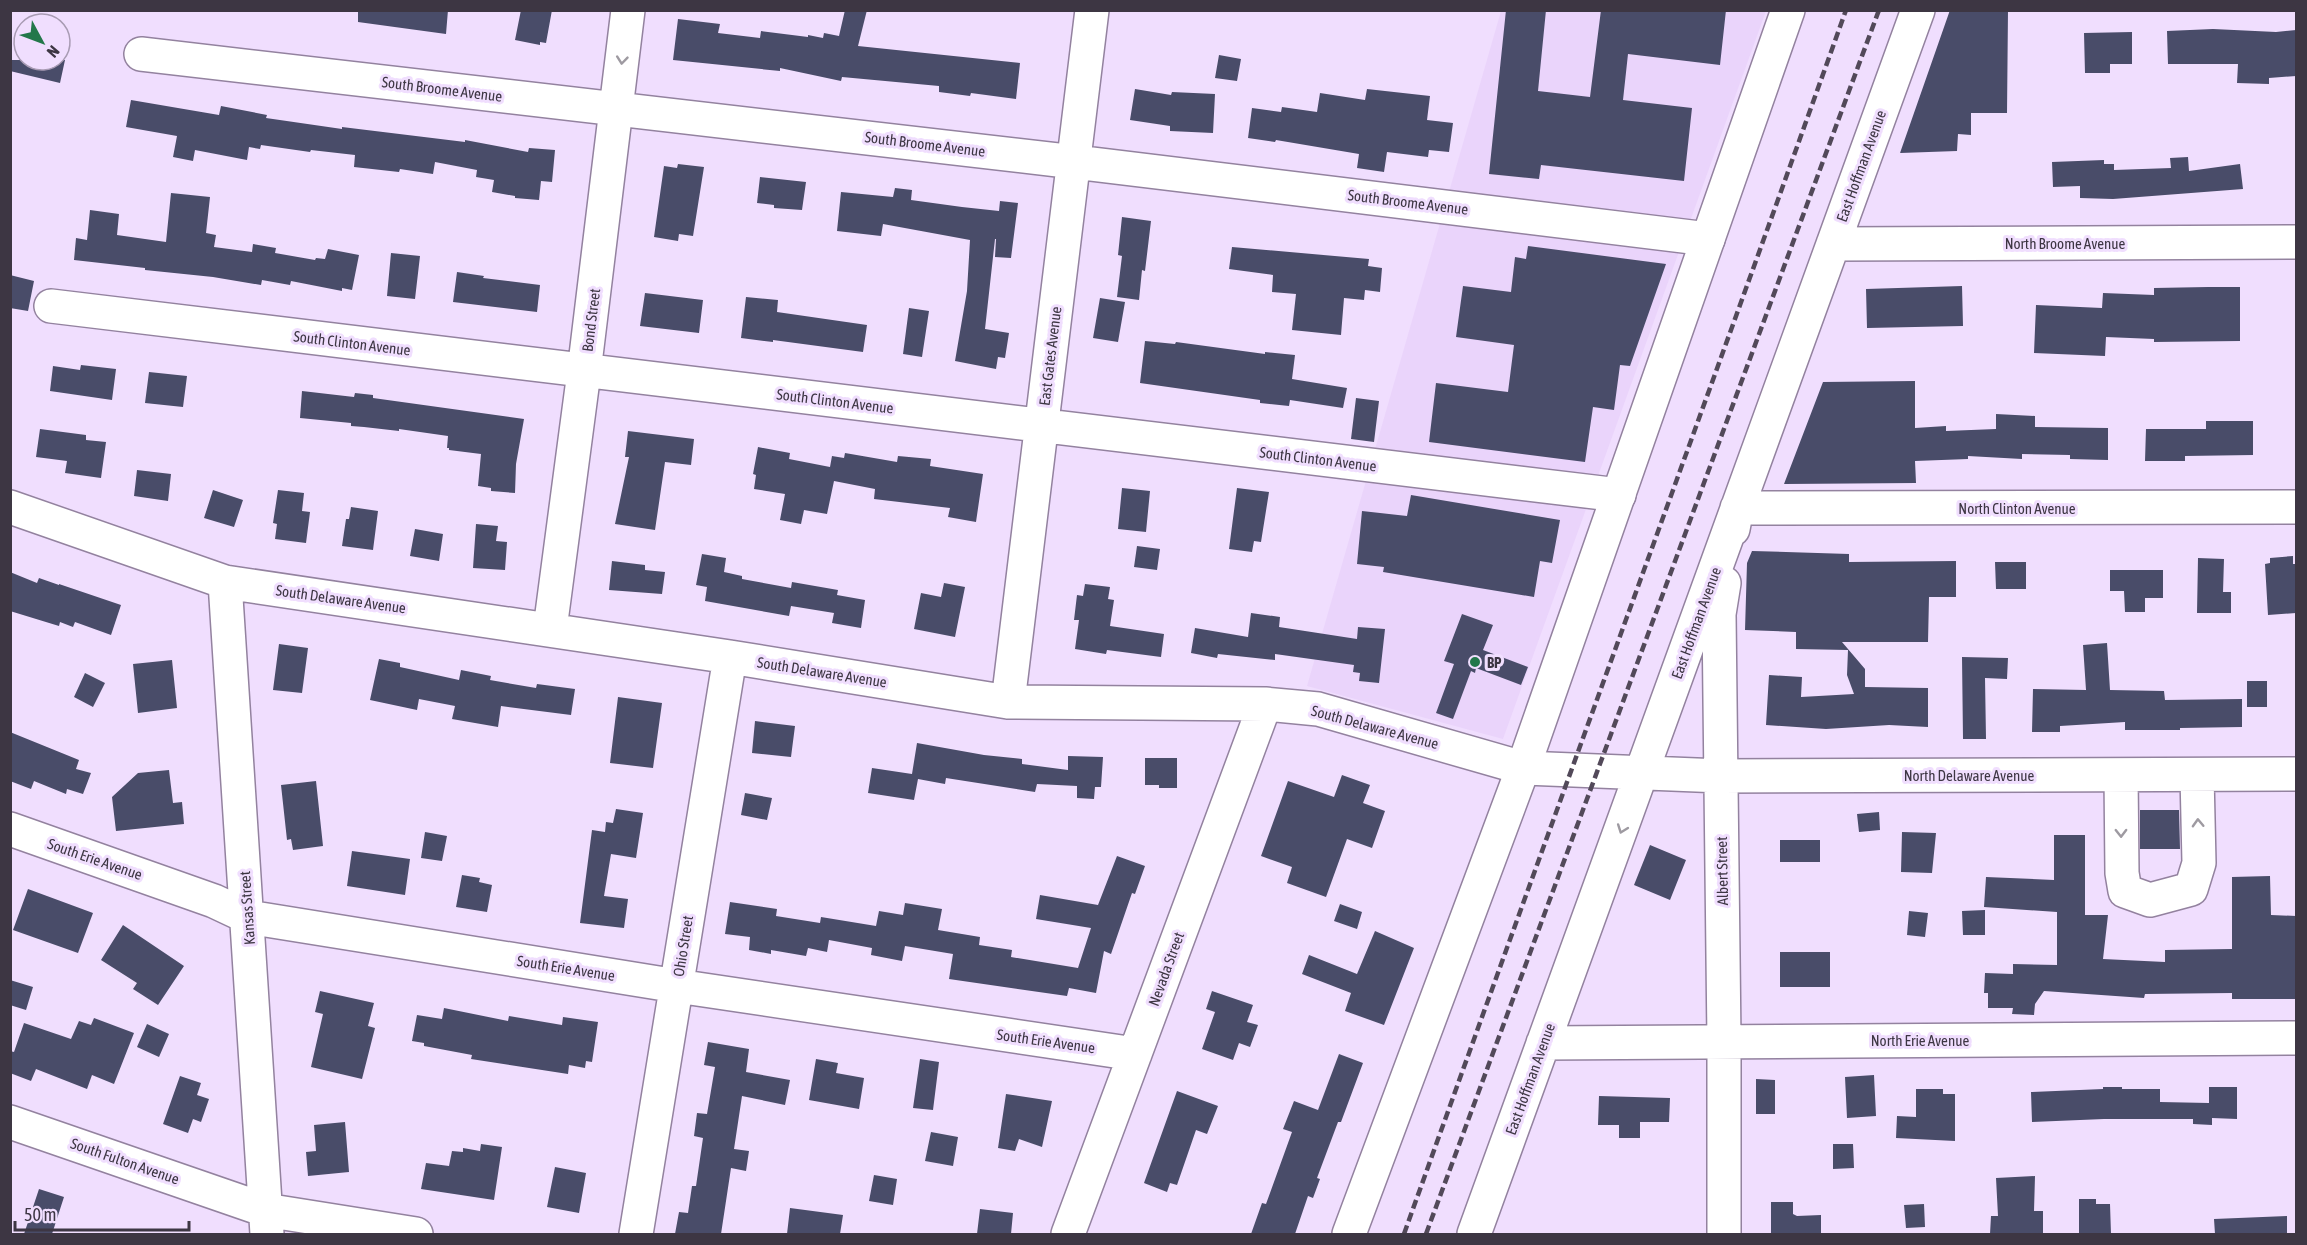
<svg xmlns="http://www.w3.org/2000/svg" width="2307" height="1245" font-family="'Asap Condensed',sans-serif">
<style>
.built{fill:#ead4fb}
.building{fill:#494c69}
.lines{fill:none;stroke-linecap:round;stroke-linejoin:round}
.minor-casing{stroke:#93829f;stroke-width:36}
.major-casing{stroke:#93829f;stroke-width:36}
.minor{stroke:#fff;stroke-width:33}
.major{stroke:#fff;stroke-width:33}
.rail{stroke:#524959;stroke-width:4.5;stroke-dasharray:9 4.5;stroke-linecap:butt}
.oneway{stroke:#9e9aa1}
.poi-dot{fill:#23774a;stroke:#f0defe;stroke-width:2}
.labels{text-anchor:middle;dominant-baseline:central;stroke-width:6;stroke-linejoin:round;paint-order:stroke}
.street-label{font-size:15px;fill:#3d3643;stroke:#f0defe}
.poi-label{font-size:15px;font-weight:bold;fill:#3d3643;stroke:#f0defe;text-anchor:start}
</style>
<rect width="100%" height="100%" fill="#f0defe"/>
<path class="built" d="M1501,11h265l-263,728 -196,-53z"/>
<path class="building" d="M358,10h90l-2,24 -88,-12z
M521,10h31l-6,33 -6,-1v3l-25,-5z
M845,10h22l-9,36 162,17 -4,36 -45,-6 -1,3 -31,-4v-6l-97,-9 -1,4 -61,-13v3l-107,-11 5,-41 42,5 -2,9 42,5 1,-7 47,6v-2l15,3 1,-5 15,3z
M1506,10h40l-8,81 52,6 11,-87h125l-6,55 -92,-11 -5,46 69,8 -8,73 -143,-16 -2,14 -50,-5z
M1950,10h58l-1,103h-36v22l-13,-1 -1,17 -57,2z
M2213,29l63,3 20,-2v46l-27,2v6l-32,-1 1,-19h-70l-1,-33z
M2132,32v32h-22v9h-25l-1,-40z
M1219,55l22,4 -4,22 -22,-3z
M10,60h55l-5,23 -50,-12z
M1135,89l36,6 1,-3 43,2 -2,39 -43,-2v-5l-40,-6z
M1367,89l63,7 -3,24 26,3 -4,29 -20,-2 -1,7 -41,-5 -3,20 -27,-4 2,-14 -83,-14 -1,2 -27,-4 4,-30 29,4 1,-5 35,5 3,-19 45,7z
M131,100l88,15 2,-9 46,9 -1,3 76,11v-2l123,15v-2l63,12 1,-4 26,2 -3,32 -11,-1 -2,19 -24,-2v-2l-23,-4 2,-12 -18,-3 1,-7 -42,-8 -2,12 -33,-5 -1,3 -45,-5 1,-12 -44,-5 -1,2 -49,-7 -1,4 -11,-2 -2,13 -52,-10 -2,11 -20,-4 4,-21 -51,-9z
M2188,157l1,14 51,-7 3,25 -130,10 -33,-1v-12l-27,1 -1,-25 52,-2v4h10v6l57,-2 -1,-10z
M678,164l26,3 -11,69 -14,-2 -1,7 -24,-4 10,-71 13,2z
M760,177l46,5 -4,28 -28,-2v-3l-17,-2z
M895,188l17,2 -1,10 51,7 37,4 1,-10 18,2 -7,55 -16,-1 1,-18h-1l-10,90 24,4 -4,25 -7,-1 -2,12 -41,-8 12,-70 3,-51 -87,-16 -2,12 -44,-5 4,-39 52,5z
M171,193l39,4 -4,36 10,2 -2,12 38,5 1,-8 23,4 -1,5 40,7 1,-2 9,1 3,-10 31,6 -7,35 -10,-2v3l-51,-10 -1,4 -28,-5 -1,5 -48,-8 -68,-7v-2l-71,-8 2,-22 11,2 3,-30 29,4 -2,21 49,7z
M1122,217l29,4 -6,50 -3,-1 -3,30 -22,-3 5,-41 -4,-1z
M1528,246l138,18 -36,102 -10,-1 -6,45 -21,-3 -8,55 -156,-20 7,-59 72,9 6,-47 -58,-8 7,-51 48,6 4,-35 11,2z
M1232,247l137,12 -1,7 14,2 -2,24 -15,-2 -1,10 -20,-2 -3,37 -49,-5 4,-36 -24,-2 1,-17 -44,-6z
M391,253l29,3 -5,43 -28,-3z
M457,272l27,4 -1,2 57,7 -3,27 -84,-10z
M10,275l24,6 -6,30 -18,-3z
M1962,286l1,40 -96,2 -1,-39z
M2208,287h32v54l-86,1v-3l-48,-2 -1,19 -71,-3 2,-48 66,3 1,-15 51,2v-7z
M645,293l58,7 -4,33 -59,-7z
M746,297l32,3 -1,12 90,13 -4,27 -90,-12v2l-32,-4z
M1100,298l25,4 -7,40 -25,-4z
M909,308l20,3 -7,46 -19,-3z
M1145,341l30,3 1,-2 89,12v-2l30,3 -3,24 55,9 -4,20 -53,-8 -1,6 -29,-3v-3l-120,-17z
M81,365l35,4 -4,31 -62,-9 3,-25 27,4z
M149,372l38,4 -4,31 -38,-4z
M1915,381v47l31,-2v5l50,-2v-15l39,2v11l73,1v32l-38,-1v-4l-48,-1v5l-54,-3v3l-53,2 1,22 -132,1 39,-102z
M302,391l52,6 1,-4 18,2v3l151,21 -8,45 -1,29 -24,-2v-3l-13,-2 3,-32 -32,-4v-2h-2l1,-12 -49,-7v2l-35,-4 -13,-1v-3l-51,-5z
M1356,398l23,3 -5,41 -23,-3z
M2206,421h47v34l-68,1v5h-40l1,-32h60z
M40,429l46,6v5l20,2 -5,36 -36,-5 2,-12 -31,-4z
M628,431l66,8 -3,26 -26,-3 -10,68 -40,-6 14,-67h-4z
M758,447l32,6 -1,6 41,8 2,-11 12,2 1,-5 52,9 1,-6 33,3 -1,7 53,8 -7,48 -28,-5 2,-9 -76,-9 1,-10 -41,-8 -7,33 -23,-4 -3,14 -21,-4 5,-26 -31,-5 2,-14 -3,-1z
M137,470l34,4 -3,27 -34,-5z
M1122,488l28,3 -4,41 -28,-3z
M1237,488l32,4 -8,50 -7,-1 -2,11 -23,-3z
M213,490l30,10 -9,27 -30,-9z
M278,490l26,3 -2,18 8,1 -4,31 -31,-4 2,-15 -4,-1z
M1411,495l149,25 -8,43 -12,-2 -6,36 -151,-25 1,-5 -27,-3 5,-53 45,5z
M351,507l27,4 -5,39 -31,-4 4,-27h3z
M476,524l22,2 -2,15 11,1 -2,28 -32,-2z
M415,529l28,5 -4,27 -29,-5z
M1137,546l23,3 -3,21 -23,-3z
M1752,551l97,3v8l107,-1v36h-27l-1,45h-86l23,27v18l63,1v39l-39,-2 -63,4 -60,-4 3,-50 33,2 -1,20 53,-3 -7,-19 1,-25 -52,-1v-17l-51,-2 2,-67z
M702,554l24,4 -2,14 18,4v3l49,9 1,-6 46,8 -1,5 28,5 -4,28 -29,-5 2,-10 -43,-7 -2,10 -84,-15 2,-14 -11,-2z
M2293,556v8h3v49l-28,2 -3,-51 5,-1v-5z
M2198,558l26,1 -1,33h8v21h-34z
M612,561l33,4v5l20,2 -3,22 -53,-4z
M1995,562h31v27h-30z
M2110,570h53v28h-18v14h-20l-1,-21h-14z
M10,572l27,11 2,-5 20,7v-1l62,21 -10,30 -36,-13 -2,5 -13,-5 -1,4 -49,-15z
M944,583l21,4 -10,50 -41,-8 7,-36 20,4z
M1085,584l25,3 -2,12 6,1 -4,26 54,8 -3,23 -54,-7 -1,4 -31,-5 4,-29h-5l3,-25 6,1z
M1251,613l29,4 -1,10 78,12 1,-12 27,2 -6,54 -20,-2 1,-8 -7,-1 1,-7 -79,-11v6l-57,-6 -1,4 -26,-5 4,-25 53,9z
M1462,614l31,11 -10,25 45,17 -7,18 -45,-17 -1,5 -4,-2 -18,48 -17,-6 18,-49 -10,-3z
M2107,643l3,47 54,1 1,9 77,-1v28l-62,1v2h-55v-8l-65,4v6h-28l1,-43 53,1 -3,-45z
M279,644l29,4 -6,45 -29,-3z
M1962,657l46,1 -1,21 -22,-1 1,61h-23z
M379,659l21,4v4l59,13 2,-10 30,6 -1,4 46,8 1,-4 38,5 -4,26 -70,-9 -3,21 -46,-8 3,-13 -36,-7 -2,11 -47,-10z
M172,660l5,48 -39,5 -5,-49z
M85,673l20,10 -12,24 -19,-10z
M2247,681h20v26h-20z
M618,697l44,6 -9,65 -43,-5z
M755,721l40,5 -4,31 -39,-4z
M10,732l69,28 -3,9 15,4 -8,21 -16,-5 -1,5 -32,-13 -3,8 -21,-8z
M917,743l67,12 38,4v5l46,6v-14l35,1 -2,30h-6l-1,12 -17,-1v-12l-40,-2 -2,8 -89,-14 -1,6 -27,-5 -4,21 -46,-7 4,-25 40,6z
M1145,758h32v30h-18v-3h-14z
M169,770l4,33 9,-1 2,22 -68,7 -4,-34 26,-24z
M1342,775l28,10 -7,18 22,8 -13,37 -25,-9 -21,58 -39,-14 5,-16 -31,-11 27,-75 46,16z
M316,781l7,65 -30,4 -2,-11 -4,1 -6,-55z
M745,793l27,5 -5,22 -26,-5z
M616,809l27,4 -7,45 -25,-4 -7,42 24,3 -4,29 -44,-5 12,-93 13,2 1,-10 7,1z
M2140,810h39l1,39h-40z
M1879,812l1,18 -21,2 -2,-18z
M425,832l22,4 -5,25 -21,-3z
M1902,832l34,1 -4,40 -31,-1z
M2054,835h31v80h23l-5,44 62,3v-12l67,-1v-72l38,-1 1,39 25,1v83h-64v-6l-87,1 -1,4 -100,-7 -9,13 -1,11 -22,-1 1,-6h-25v-15h-4l1,-20 28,1v-10l44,1v-53l-73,-5 2,-30 68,3z
M1780,840h40v22h-40z
M1650,845l36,15 -16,40 -36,-15z
M352,851l58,8 -5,36 -58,-9z
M1117,856l28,10 -10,28 -3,-1 -21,61 -7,-3 -8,42 -27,-5 -2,8 -118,-17 4,-25 -48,-8 -3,15 -31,-6 1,-7 -43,-8 -2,12 -19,-4 -2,8 -35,-6v4l-22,-4 1,-13 -25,-3 5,-32 47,7 -1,7 44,7 1,-6 55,9 3,-15 24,4 2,-12 37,6 -4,21 42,7 -1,8 33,5 -1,7 67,11 13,-40 -55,-9 4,-24 58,10z
M462,875l18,3 -1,4 13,3 -5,27 -31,-5z
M28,889l65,24 -15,40 -65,-23z
M1340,904l22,8 -5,17 -23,-8z
M1985,910v25h-22l-1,-24z
M1909,911l19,2 -3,24 -18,-2z
M123,925l61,41 -26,39 -25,-16 4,-6 -36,-23z
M1375,931l39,17 -30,77 -39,-14 6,-18 -49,-19 7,-19 48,19z
M1780,952h50v35h-50z
M10,980l23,7 -7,23 -16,-5z
M320,991l54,12 -6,23 7,2 -13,51 -51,-12 12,-53 -8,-2z
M1212,991l41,14 -6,17 11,3 -8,22 -11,-4 -6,17 -31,-11 13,-37 -9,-3z
M444,1008l64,13 1,-5 53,9 1,-8 35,5 -6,40 -6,-1 -1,7 -16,-3 -1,9 -97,-15 1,-4 -48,-9v-3l-12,-2 5,-26 25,4z
M94,1018l40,15 -20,51 -22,-9 -5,14 -51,-20 -5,12 -21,-8v-22l4,1 10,-29 47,16 8,-18 12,4z
M147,1024l22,10 -10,23 -22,-10z
M708,1042l41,7 -3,23 44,8 -5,25 -43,-9 -8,53 15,2 -3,20 -15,-3 -10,66h-46l4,-22 9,1 4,-27h4l7,-48 -9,-2 3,-23 10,1 8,-47 -11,-2z
M1339,1054l24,9 -22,59h-3l-21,56 3,1 -7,19 -5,-2 -13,38h-44l11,-31 4,1 26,-72 -9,-3 11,-28 24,9z
M816,1059l22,4 -2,10 28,5 -5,31 -50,-9z
M920,1059l19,3 -6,48 -20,-2z
M1874,1075l2,41 -29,2 -2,-41z
M180,1076l21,7 -4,12 12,4 -8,23 -8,-3 -5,14 -25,-9z
M1756,1079l19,1v34h-19z
M2103,1087h19v2h38v13l49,1v-16h28v32l-25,-1v7l-19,-1v-5h-89l-72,3 -1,-30 72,-3z
M1916,1089h27v5h12v47l-59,-3 1,-22 19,1z
M1177,1091l41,15 -11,28 -11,-4 -19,55 -7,-2 -3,9 -23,-9z
M1006,1094l46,7 -10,46 -23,-8 -4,12 -17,-3z
M1599,1096l71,2 -1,24h-29v16h-21v-13h-21z
M345,1122l4,50 -41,4 -2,-24 10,-1 -2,-26z
M931,1132l27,5 -5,29 -28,-5z
M481,1144l21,3 -8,53 -73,-11 5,-26 23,3 3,-15 11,1v-4l17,3z
M1833,1144h20l1,24 -21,1z
M555,1167l31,6 -7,40 -32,-6z
M874,1175l23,4 -4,26 -24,-4z
M2035,1176l-1,35h9v23h-53l1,-18h7l-2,-38z
M39,1189l25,8 -12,37h-28z
M2079,1199h17v5h14l1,30h-32z
M1771,1202h22v12l4,2 24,-1v19h-50z
M1924,1204l1,23 -19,1 -2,-23z
M790,1208l53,7 -3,19h-53z
M980,1209l33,4 -2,21h-34z
M2287,1216v18h-72l-1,-15z"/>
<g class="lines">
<defs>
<path id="minor" d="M141,54l934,108 633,77
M1833,244l463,-2
M51,306l1568,189
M10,507l215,75 505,75 278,45 257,2 53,5 205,59 198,8 575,-2
M1733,529l4,-21 559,-1
M225,582l42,652
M1724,583l-5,31 5,427v193
M550,629l34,-257 44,-362
M1008,702l84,-692
M2121,775l1,98 3,18 25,9 41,-11 8,-26 -2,-88
M10,829l204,72 34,16 429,69 458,68
M1543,1043l753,-5
M10,1122l255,88 151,24
M636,1234l94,-577
M1068,1234l197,-530
M1474,1234l444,-1224"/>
<path id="major" d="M1349,1234l174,-466 265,-758"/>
</defs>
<use href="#minor" class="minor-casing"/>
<use href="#major" class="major-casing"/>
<use href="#minor" class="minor"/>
<use href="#major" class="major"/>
<path class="rail" d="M1404,1234c146,-408 296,-815 442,-1224
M1426,1234l453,-1224"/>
</g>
<defs><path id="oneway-chevron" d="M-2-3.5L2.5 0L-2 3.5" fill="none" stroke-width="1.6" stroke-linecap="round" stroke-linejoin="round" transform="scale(1.5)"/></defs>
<g class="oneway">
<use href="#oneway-chevron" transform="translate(622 60) rotate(96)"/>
<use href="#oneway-chevron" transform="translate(2198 823) rotate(-92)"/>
<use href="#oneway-chevron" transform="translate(1622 829) rotate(110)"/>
<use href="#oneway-chevron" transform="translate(2121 833) rotate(89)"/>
</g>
<circle class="poi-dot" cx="1475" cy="662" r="6"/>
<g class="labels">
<g class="street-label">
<text transform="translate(442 89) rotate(7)">South Broome Avenue</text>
<text transform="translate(925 144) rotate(7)">South Broome Avenue</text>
<text transform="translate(1861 166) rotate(-70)">East Hoffman Avenue</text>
<text transform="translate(1408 202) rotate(7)">South Broome Avenue</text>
<text x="2065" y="243">North Broome Avenue</text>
<text transform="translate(591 320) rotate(-83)">Bond Street</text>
<text transform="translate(352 343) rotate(7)">South Clinton Avenue</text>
<text transform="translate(1050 356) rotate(-83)">East Gates Avenue</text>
<text transform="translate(835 401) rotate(7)">South Clinton Avenue</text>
<text transform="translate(1318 459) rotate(7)">South Clinton Avenue</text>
<text x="2017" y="508">North Clinton Avenue</text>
<text transform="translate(341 599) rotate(8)">South Delaware Avenue</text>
<text transform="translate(1696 623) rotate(-70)">East Hoffman Avenue</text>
<text transform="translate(822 672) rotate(9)">South Delaware Avenue</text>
<text transform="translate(1375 727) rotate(15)">South Delaware Avenue</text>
<text x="1969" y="775">North Delaware Avenue</text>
<text transform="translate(95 859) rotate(19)">South Erie Avenue</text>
<text transform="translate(1722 871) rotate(-91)">Albert Street</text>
<text transform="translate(247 908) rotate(-94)">Kansas Street</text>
<text transform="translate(683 946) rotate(-81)">Ohio Street</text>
<text transform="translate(566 968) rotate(9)">South Erie Avenue</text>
<text transform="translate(1166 969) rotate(-70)">Nevada Street</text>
<text x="1920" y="1040">North Erie Avenue</text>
<text transform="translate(1046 1041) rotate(8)">South Erie Avenue</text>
<text transform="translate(1530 1079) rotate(-70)">East Hoffman Avenue</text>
<text transform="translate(125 1161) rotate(19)">South Fulton Avenue</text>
</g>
<g class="poi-label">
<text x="1487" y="662">BP</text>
</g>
</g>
<rect width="2307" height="1245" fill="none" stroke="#3d3643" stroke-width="24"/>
<g transform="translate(42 42) rotate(131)"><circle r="28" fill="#f0defe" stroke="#a89bb3" stroke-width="1.5"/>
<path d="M0-4.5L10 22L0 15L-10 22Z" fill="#23774a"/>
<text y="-9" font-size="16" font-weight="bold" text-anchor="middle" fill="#3d3643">N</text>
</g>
<path d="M15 1221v9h174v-9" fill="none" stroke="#3d3643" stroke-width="3"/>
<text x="24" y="1221" font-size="18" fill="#3d3643" stroke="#f0defe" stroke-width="4.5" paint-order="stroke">50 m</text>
</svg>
